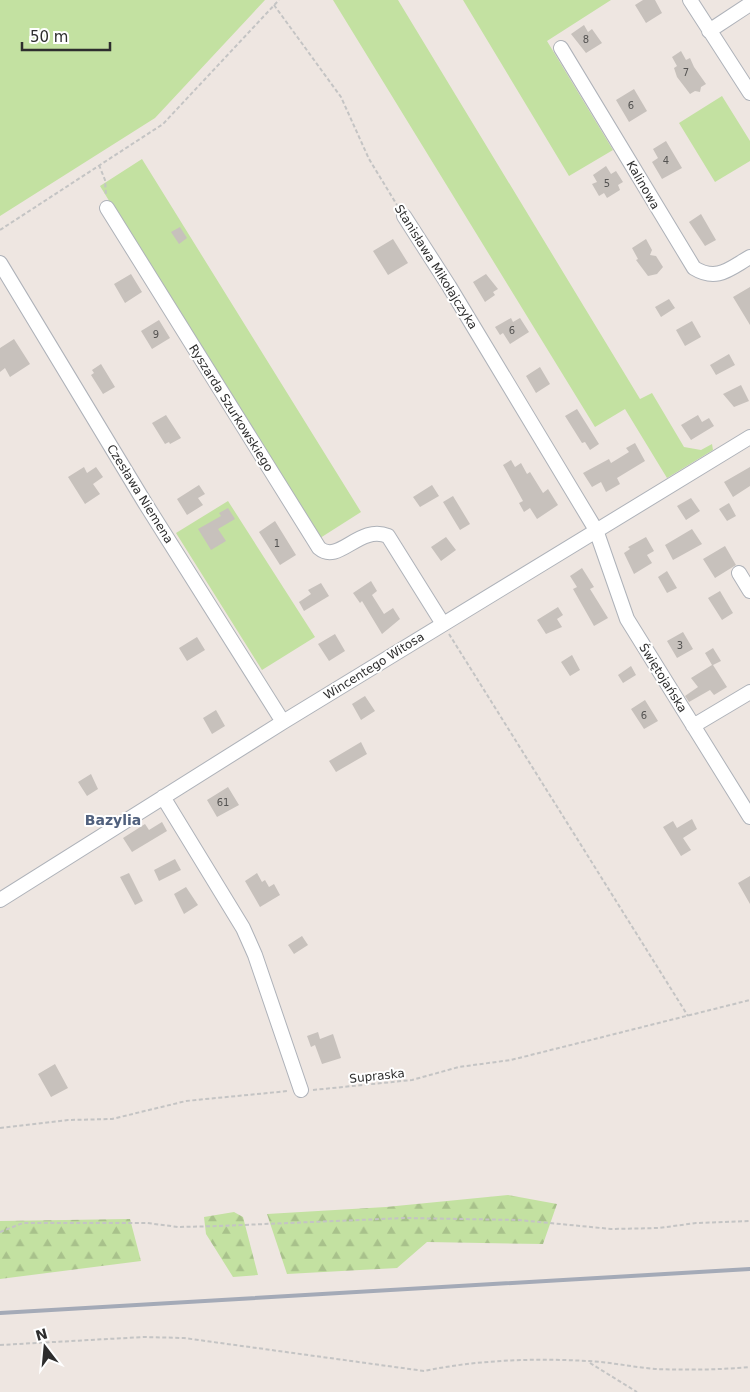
<svg xmlns="http://www.w3.org/2000/svg" width="750" height="1392" font-family="'DejaVu Sans',sans-serif">
<style>
.grass{fill:#c3e1a1}
.forest{fill:url(#forest-firs)}
.building{fill:#c7c1bc}
.lines{fill:none;stroke-linecap:round;stroke-linejoin:round}
.street-casing{stroke:#aeb2b9;stroke-width:16}
.path{stroke:#c4c4c4;stroke-width:2;stroke-dasharray:4 2.5;stroke-linecap:butt}
.street{stroke:#fff;stroke-width:14}
.rail{stroke:#a4aab7;stroke-width:4}
.labels{text-anchor:middle;dominant-baseline:central;stroke-width:4;stroke-linejoin:round;paint-order:stroke}
.number-label{font-size:10px;fill:#545352}
.street-label{font-size:12px;fill:#2e2e2e;stroke:#fff}
.neighbourhood-label{font-size:14px;font-weight:bold;fill:#50607d;stroke:#fff}
</style>
<defs>
<pattern id="forest-firs" width="22" height="20" patternUnits="userSpaceOnUse" patternTransform="scale(1.25)"><rect width="22" height="20" fill="#c3e1a1"/><path d="M5 1l3.5 6h-7zM16 11l3.5 6h-7z" fill="#a8c18b"/></pattern>
</defs>
<rect width="100%" height="100%" fill="#eee6e1"/>
<path class="grass" d="M0,0h265l-110,118 -155,98z
M333,0h65l242,399 12,-6 32,54 17,3 11,-6 1,6 -46,28 -42,-69 -30,18z
M463,0h148l-64,41 66,109 -44,26z
M722,96l28,45v20l-35,21 -36,-59z
M142,159l219,353 -44,28 -217,-354z
M228,501l87,136 -53,33 -86,-137z"/>
<path class="forest" d="M508,1195l49,9 -14,40 -116,-2 -30,26 -110,6 -20,-60 119,-7z
M234,1212l9,5 15,58 -25,2 -27,-43 -2,-17z
M130,1219l11,42 -141,18v-58z"/>
<path class="building" d="M643,0h12l7,13 -16,10 -11,-18z
M584,25l4,7 4,-3 10,14 -16,10 -15,-19z
M681,51l5,9 4,-2 4,9 12,17 -5,3 -1,5 -5,-1 -5,3 -13,-17 -3,-9 3,-2 -5,-9z
M634,89l13,22 -18,11 -13,-22z
M666,141l16,27 -20,11 -10,-17 6,-4 -5,-9z
M606,166l5,8 5,-3 7,11 -5,3 2,5 -13,8 -3,-5 -5,3 -7,-12 5,-2 -4,-7z
M701,214l15,26 -11,6 -16,-24z
M180,227l7,11 -8,6 -8,-12z
M393,239l15,24 -20,12 -15,-24z
M646,239l6,11 -2,5 6,1 7,11 -6,7 -9,2 -12,-16 2,-1 -6,-11z
M131,274l11,18 -17,11 -11,-19z
M486,274l12,15 -5,3 2,3 -10,7 -12,-20z
M750,287v38l-17,-28z
M669,299l6,9 -14,9 -6,-10z
M511,318l2,4 7,-4 9,14 -19,12 -7,-11 -3,2 -5,-8z
M159,320l11,18 -18,11 -11,-18z
M692,321l9,16 -16,9 -9,-16z
M14,339l16,25 -20,13 -5,-9 -5,4v-24z
M729,354l6,11 -19,10 -6,-10z
M101,364l14,23 -12,7 -12,-19 3,-2 -2,-3z
M540,367l10,17 -14,9 -10,-17z
M741,385l8,16 -15,6 -11,-13z
M577,409l22,35 -9,6 -5,-8 -3,1 -17,-27z
M166,415l15,23 -11,6 -1,-2 -4,2 -13,-21z
M698,415l4,7 7,-4 5,8 -23,14 -10,-15z
M635,443l10,18 -28,17 3,6 -14,8 -5,-10 -9,5 -9,-14 26,-14 2,4 18,-11 -3,-4z
M511,460l4,7 6,-4 6,11 3,-2 13,21 5,-4 10,16 -21,14 -7,-11 -6,4 -5,-9 4,-2 -20,-36z
M84,467l3,6 9,-6 7,10 -10,7 7,10 -15,10 -17,-27z
M750,467v19l-17,11 -9,-15z
M199,485l6,9 -7,4 5,7 -16,10 -10,-16z
M432,485l7,11 -19,11 -7,-10z
M453,496l17,28 -10,6 -17,-28z
M691,498l9,13 -14,9 -9,-14z
M729,503l7,13 -9,5 -8,-12z
M228,508l7,11 -17,10 8,12 -15,9 -13,-21 23,-13 -2,-3z
M275,521l21,34 -16,10 -21,-33z
M692,529l10,15 -29,16 -8,-15z
M446,537l10,13 -15,11 -10,-14z
M646,537l8,14 -7,4 5,8 -18,11 -10,-21 6,-4 -2,-2z
M725,546l11,19 -21,13 -12,-19z
M582,568l12,19 -4,2 18,29 -14,8 -21,-37 4,-2 -7,-11z
M667,571l10,17 -10,5 -9,-16z
M371,581l6,10 -5,4 12,19 9,-6 7,11 -18,15 -20,-33 -2,2 -7,-10z
M321,583l8,13 -25,15 -5,-9 12,-8 -3,-4z
M720,591l13,22 -11,7 -14,-22z
M558,607l5,8 -6,4 5,8 -16,7 -9,-14z
M683,632l10,17 -16,9 -10,-17z
M335,634l10,17 -16,10 -11,-17z
M197,637l8,13 -18,11 -8,-13z
M713,648l8,13 -8,4 14,22 -13,8 -4,-5 -21,12 -4,-6 13,-9 -7,-9 21,-13 -7,-12z
M572,655l8,15 -10,6 -9,-14z
M631,666l5,9 -13,8 -5,-8z
M365,696l10,15 -14,9 -9,-16z
M645,700l13,21 -14,8 -13,-20z
M216,710l9,16 -13,8 -9,-16z
M361,742l6,12 -31,18 -7,-11z
M91,774l7,15 -11,7 -9,-14z
M228,787l11,18 -22,12 -10,-17z
M692,819l5,10 -14,9 8,12 -10,6 -18,-29 10,-6 4,7z
M162,822l5,9 -35,21 -9,-14 22,-14 4,6z
M175,859l6,11 -22,11 -5,-11z
M129,873l14,28 -8,4 -15,-28z
M257,873l5,9 3,-2 4,7 5,-3 6,11 -20,12 -15,-26z
M750,876v28l-12,-21z
M186,887l12,18 -14,9 -10,-20z
M302,936l6,9 -14,9 -6,-9z
M318,1032l2,7 13,-5 8,24 -19,6 -7,-19 -4,2 -4,-11z
M55,1064l13,24 -17,9 -13,-23z"/>
<g class="lines">
<defs>
<path id="street" d="M690,0l60,93
M709,31l41,-27
M561,48l133,220c23,14 35,1 56,-11
M107,208l212,340c20,17 40,-24 69,-12l55,88
M404,216l45,70 147,244 31,89 123,198
M0,263l145,240 138,219
M739,573l11,18
M693,726l57,-34
M163,797l80,131 12,27 46,135
M0,900l283,-178 467,-285"/>
</defs>
<use href="#street" class="street-casing"/>
<path class="path" d="M274,5l67,92 28,62 28,46
M99,165l6,15 1,16
M0,230l163,-106 116,-124
M449,634l239,382
M313,1090l99,-10 47,-13 52,-7 239,-60
M0,1128l68,-8 44,-1 74,-18 102,-10
M0,1232l23,-9h124l31,4 41,-1 186,-8 114,2 92,9 48,-1 37,-5 54,-2
M0,1345l144,-8 40,1 240,33c53,-11 109,-13 163,-10 23,1 45,6 68,8 31,1 64,1 95,-2
M590,1363l47,29"/>
<use href="#street" class="street"/>
<path class="rail" d="M0,1313l750,-44"/>
</g>
<g class="labels">
<g class="number-label">
<text x="586" y="39">8</text>
<text x="686" y="72">7</text>
<text x="631" y="105">6</text>
<text x="666" y="160">4</text>
<text x="607" y="183">5</text>
<text x="512" y="330">6</text>
<text x="156" y="334">9</text>
<text x="277" y="543">1</text>
<text x="680" y="645">3</text>
<text x="644" y="715">6</text>
<text x="223" y="802">61</text>
</g>
<g class="street-label">
<text transform="translate(643 185) rotate(60)">Kalinowa</text>
<text transform="translate(436 267) rotate(58)">Stanisława Mikołajczyka</text>
<text transform="translate(231 408) rotate(58)">Ryszarda Szurkowskiego</text>
<text transform="translate(140 494) rotate(58)">Czesława Niemena</text>
<text transform="translate(374 666) rotate(-32)">Wincentego Witosa</text>
<text transform="translate(663 678) rotate(58)">Świętojańska</text>
<text transform="translate(377 1076) rotate(-6)">Supraska</text>
</g>
<g class="neighbourhood-label">
<text x="113" y="820">Bazylia</text>
</g>
</g>
<g transform="translate(45 1347) rotate(344)" stroke="#ffffff" stroke-width="4" paint-order="stroke">
<path d="M0-4L9 19L0 12L-9 19Z" fill="#2e2e2e"/>
<text y="-8" font-size="14" font-weight="bold" text-anchor="middle" fill="#2e2e2e">N</text>
</g>
<path d="M22 42v8h88v-8" fill="none" stroke="#2e2e2e" stroke-width="2.5"/>
<text x="30" y="42" font-size="15" fill="#2e2e2e" stroke="#ffffff" stroke-width="4" paint-order="stroke">50 m</text>
</svg>
